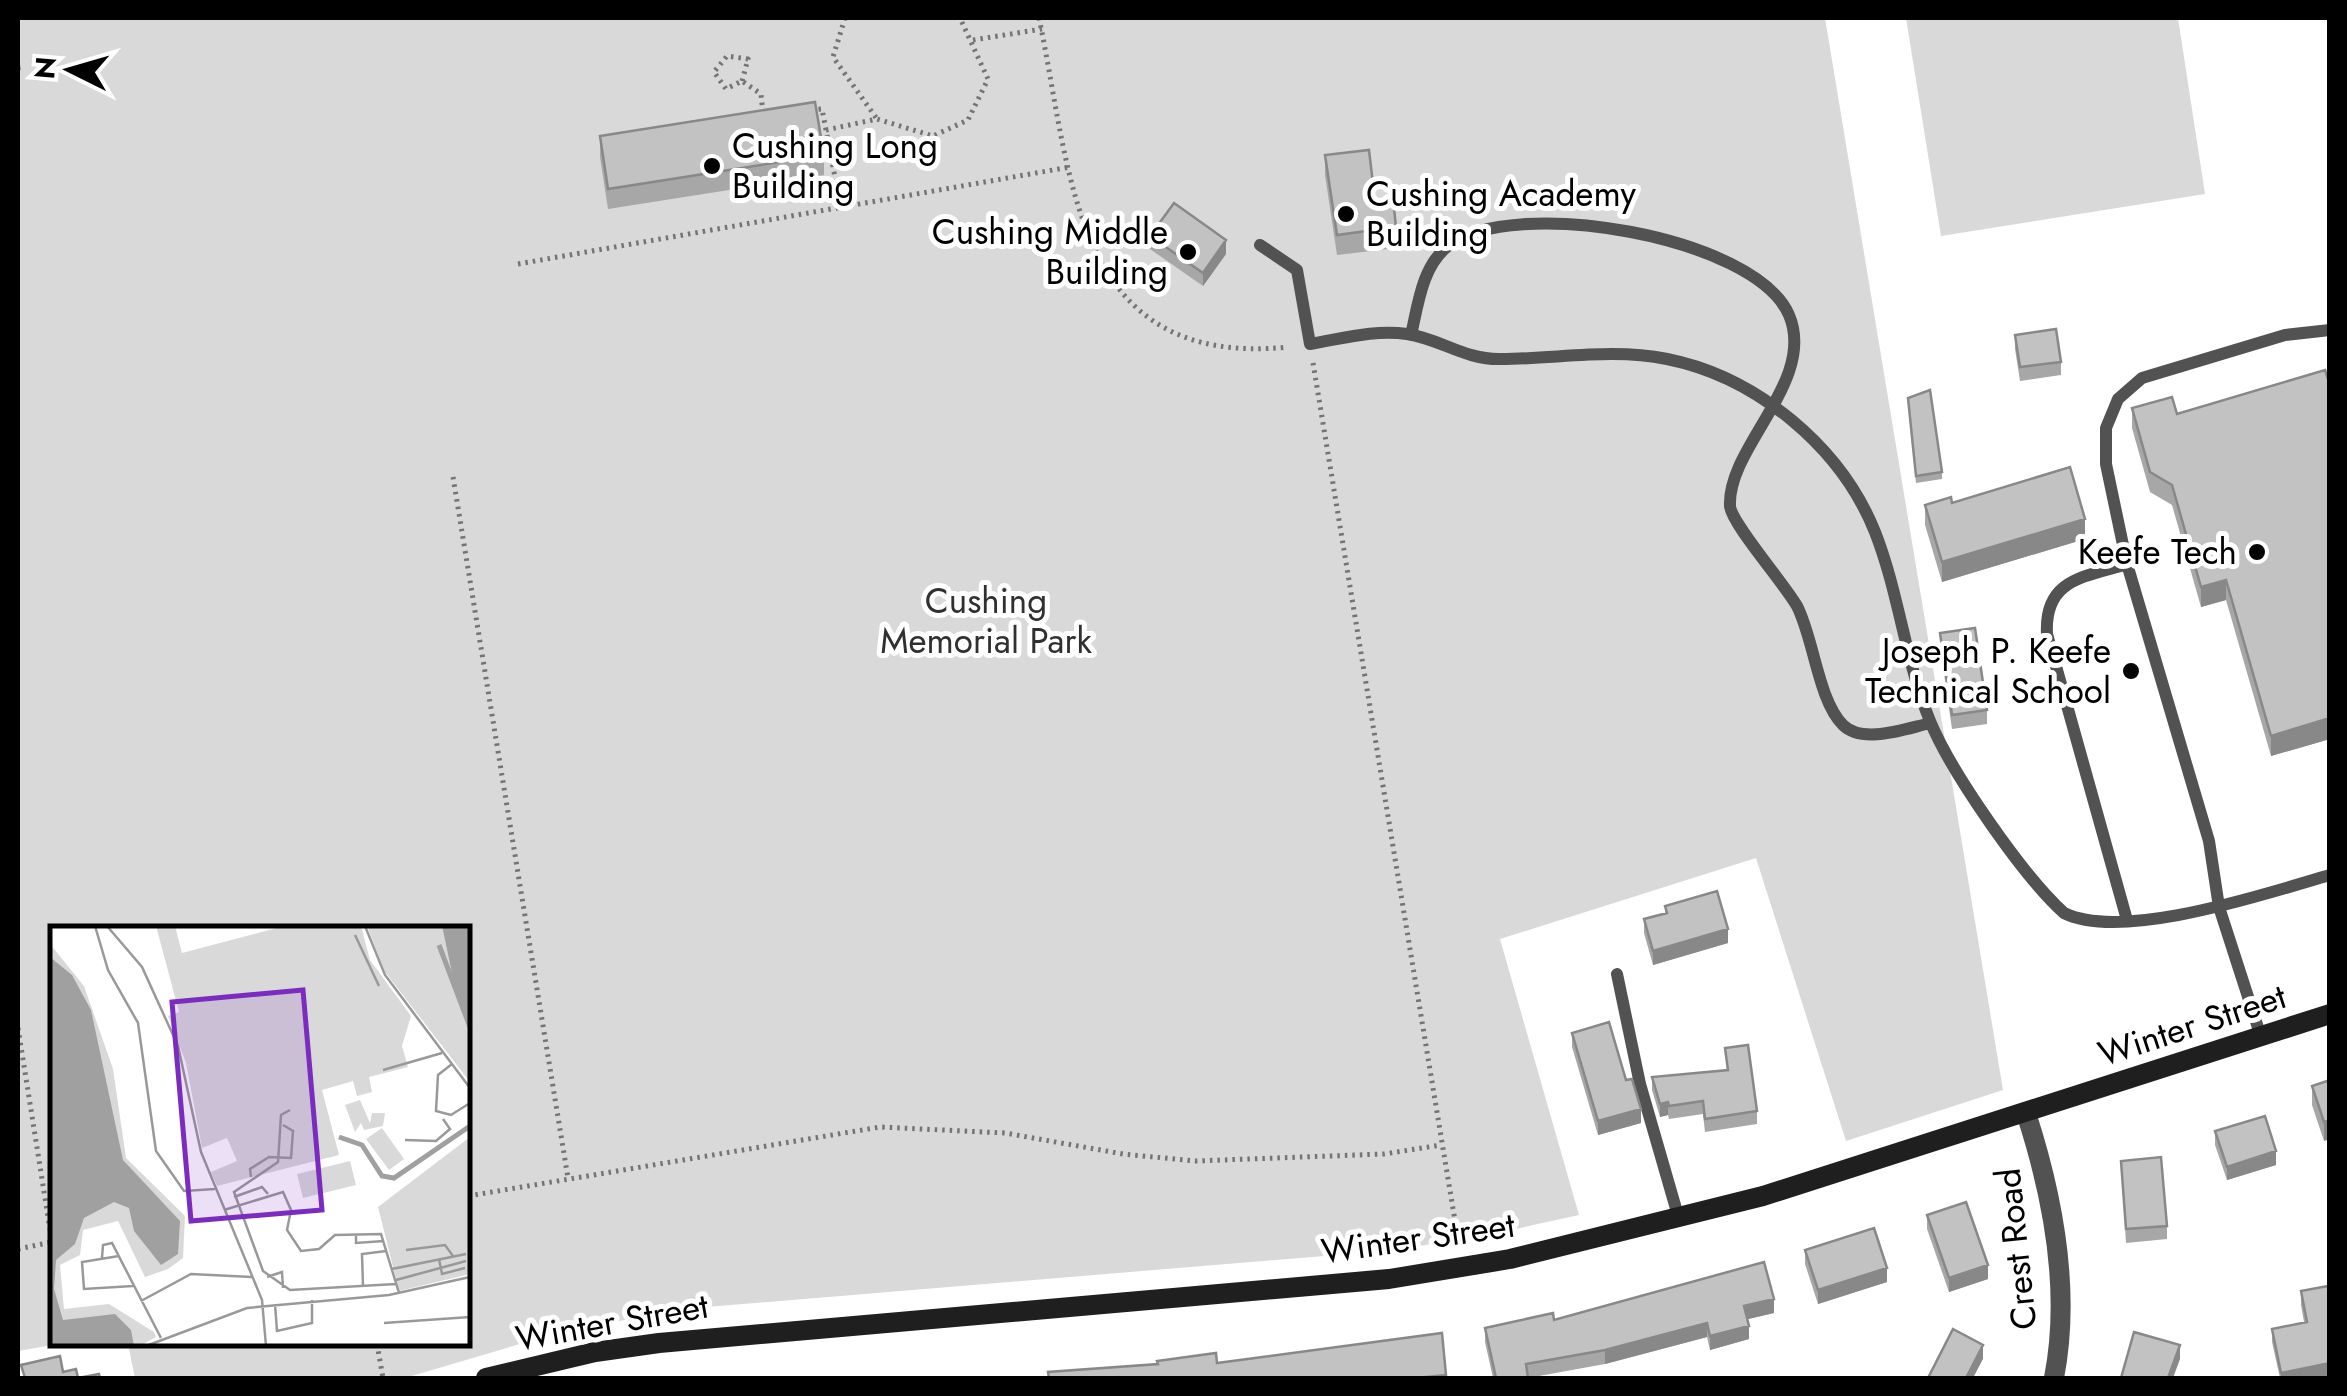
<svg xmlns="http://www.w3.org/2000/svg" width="2347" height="1396" font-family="Jost,sans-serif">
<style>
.green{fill:#d9d9d9}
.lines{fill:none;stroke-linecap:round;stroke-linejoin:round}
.path{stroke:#747474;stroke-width:5;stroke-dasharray:2.5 5;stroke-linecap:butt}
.service{stroke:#525252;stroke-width:12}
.minor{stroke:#525252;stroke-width:20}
.secondary{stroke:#1f1f1f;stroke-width:20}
.wall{fill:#a7a7a7}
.shaded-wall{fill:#888}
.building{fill:#c2c2c2;stroke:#888;stroke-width:2.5}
.poi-dot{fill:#000;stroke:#fff;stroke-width:4}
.labels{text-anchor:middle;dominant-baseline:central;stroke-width:10;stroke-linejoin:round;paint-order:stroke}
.poi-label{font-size:35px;fill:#000;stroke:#fff;text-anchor:end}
.park-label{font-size:35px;fill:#303030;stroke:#fff}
.street-label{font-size:35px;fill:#000;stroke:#fff}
.inset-river{fill:none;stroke:#a0a0a0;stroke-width:5}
.inset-road{fill:none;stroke:#999;stroke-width:2.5}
.view{fill:#7b2cbf;fill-opacity:0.15;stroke:#7b2cbf;stroke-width:5}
.inset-edge{fill:none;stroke:#000;stroke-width:5}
</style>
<rect width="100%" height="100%" fill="#fff"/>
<path class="green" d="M18,18h1807l178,1072 -157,51 -90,-283 -256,81 79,276 -100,22 -95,14 -702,58 -125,24 -152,45h-270l-7,-34h340v-416h-416v416h6l-40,7z
M1906,18h272l27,176 -264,42z"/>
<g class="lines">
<path class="path" d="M845,18l-12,39 44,62
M1039,18c33,156 33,351 249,329
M973,40l69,-11
M18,68l6,-1
M742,81l6,-22 -21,-3 -13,16 12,17 16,-8 19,13 2,20
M811,110l11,-1 19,100
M826,130l51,-11 56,17 35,-16 20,-41 -28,-61
M518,264l552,-97
M1313,363l146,882
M453,477l115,701
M18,1028l34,214
M468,1196l412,-69 125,6 118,21 72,7 189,-7 57,-9
M18,1249l34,-7
M377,1344l6,34"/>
<path class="service" d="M1260,245l37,25 13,74c31,-5 65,-15 97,-10 34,5 58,26 94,25 57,0 110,-11 166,0 90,18 174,88 208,173 24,61 30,128 55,189 21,51 93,155 134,192 59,29 203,-20 266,-38
M1411,335c7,-30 11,-69 37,-89 64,-51 307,-10 341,69 28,66 -62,132 -59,191 1,17 54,77 67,100 17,33 21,94 46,119 20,20 64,3 88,-2
M2127,564c-43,13 -83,15 -80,70l80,286
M1617,974l23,110 39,135
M2261,1037l-42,-130 -10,-66 -82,-277 -21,-100v-36l12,-29 24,-21 143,-43 45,-5"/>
<path class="minor" d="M2026,1113c27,83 45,178 28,265"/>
<path class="secondary" d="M486,1378l109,-26 64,-9 730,-64 121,-20 253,-63 567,-182"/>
</g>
<path class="wall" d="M600,136l224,19v20l-216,34 -8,-52z
M1325,155l71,72v21l-59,7 -12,-80z
M1150,236l76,18 -23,32 -53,-37z
M2015,335l46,27v13l-41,6 -5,-32z
M2330,385v354l-59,17 -45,-156 -25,7 -29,-102 -22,-13 -18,-64v-20l45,6z
M1908,405l34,67v7l-26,4z
M1952,503l133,36 -143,43 -17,-57v-20z
M1940,633l47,77v14l-35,5 -12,-83z
M1665,906l63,37 -75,22 -9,-32v-14l21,-6z
M1572,1033l54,47 15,43 -43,12 -26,-88z
M1725,1048l32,63v13l-52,8 -2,-18 -34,5 -1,-4 -8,2 -8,-27v-13l75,-7z
M2330,1080l-6,61 -12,-36v-19z
M2215,1131l61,34 -49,15 -12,-35z
M2121,1161l46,65v13l-41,4z
M1927,1215l61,64 -39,13 -22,-63z
M1805,1250l82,32 -69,22 -13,-40z
M2301,1291l20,87h-41l-8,-36v-13l32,-7 -3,-17z
M1774,1313l-26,6 1,20 -39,11 -3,-13 -102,27 -77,14h-35l-8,-36v-14l69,-8z"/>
<path class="shaded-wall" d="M1226,240v14l-23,32v-13z
M2085,519v20l-143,43v-20z
M2226,580v20l-25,7v-20z
M2330,718v21l-59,17v-20z
M1728,929v14l-75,22v-14z
M1668,1102v13l-8,2v-13z
M1641,1109v14l-43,12v-14z
M2330,1120v19l-6,2v-19z
M2276,1151v14l-49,15v-13z
M1988,1265v14l-39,13v-14z
M1887,1268v14l-69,22v-14z
M1774,1299v14l-30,7v-14z
M1707,1323v14l-102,27v-14z
M1749,1326v13l-39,11v-14z
M1983,1345v14l-10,19h-7z
M2180,1345v14l-7,19h-5z
M2330,1363v14l-9,1h-40v-5z"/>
<path class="building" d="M815,102l9,53 -216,34 -8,-53z
M1369,150l6,51 18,-2 3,28 -59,8 -12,-80z
M1174,203l52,37 -23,33 -53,-37z
M2056,329l5,33 -41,5 -5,-32z
M2325,370l5,15v333l-59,18 -45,-156 -25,7 -29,-102 -22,-13 -18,-64 40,-11 5,17z
M1930,390l12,82 -26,4 -8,-78z
M2070,467l15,52 -143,43 -17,-57 26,-8 1,6z
M1975,628l12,82 -35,5 -12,-82z
M1717,891l11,38 -75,22 -9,-32 23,-6 -2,-7z
M1609,1022l17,58 6,-1 9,30 -43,12 -26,-88z
M1748,1045l9,66 -52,8 -2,-18 -34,5 -1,-4 -8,2 -8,-27 76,-7 -3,-22z
M2330,1080v40l-6,2 -12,-36z
M2265,1116l11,35 -49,16 -12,-36z
M2161,1157l6,69 -41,3 -5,-68z
M1966,1202l22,63 -39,13 -22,-63z
M1874,1228l13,40 -69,22 -13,-40z
M1764,1262l10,37 -30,7 5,20 -39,10 -3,-13 -102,27 -79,14 2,14h-32l-11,-50 68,-15 1,7z
M2328,1286l2,8v69l-49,10 -9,-44 35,-7 -6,-31z
M1953,1329l30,16 -17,33h-38z
M2134,1332l46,13 -12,33h-47z
M1442,1333l4,42 -30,3h-367l-1,-6 110,-8 -1,-3 59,-8 1,10z
M60,1356l3,16 13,-3 2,9 21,-4 1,4h-75l-4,-13z"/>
<g class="poi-dot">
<circle cx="712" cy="166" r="10"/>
<circle cx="1346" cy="214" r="10"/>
<circle cx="1188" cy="252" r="10"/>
<circle cx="2257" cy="552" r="10"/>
<circle cx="2131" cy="671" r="10"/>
</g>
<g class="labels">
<g class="poi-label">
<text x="732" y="146" text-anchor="start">Cushing Long<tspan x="732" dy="40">Building</tspan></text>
<text x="1366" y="194" text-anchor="start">Cushing Academy<tspan x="1366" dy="40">Building</tspan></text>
<text x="1168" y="232">Cushing Middle<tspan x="1168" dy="40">Building</tspan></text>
<text x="2237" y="552">Keefe Tech</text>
<text x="2111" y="651">Joseph P. Keefe<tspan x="2111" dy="40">Technical School</tspan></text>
</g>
<g class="park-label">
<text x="986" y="601">Cushing<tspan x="986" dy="40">Memorial Park</tspan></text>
</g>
<g class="street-label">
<text transform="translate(2192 1025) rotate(-18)">Winter Street</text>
<text transform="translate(1418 1238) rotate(-8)">Winter Street</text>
<text transform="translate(2016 1249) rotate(-96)">Crest Road</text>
<text transform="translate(612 1322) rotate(-10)">Winter Street</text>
</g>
</g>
<g transform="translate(50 926)">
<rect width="420" height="420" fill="#fff"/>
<path d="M106,0h19l7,27 102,-27h77l9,34 41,56 -9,30 6,21 -39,10 3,15 -15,4 -4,-15 -31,9 17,65 -122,31 -6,-14 26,-11 -10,-23 -25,10 -16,-85 -18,-47 11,-4zM317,0h75l13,62 15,31v63l-85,-110zM0,18l34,42 29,83 13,89 59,58 -2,42 -15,11 -23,8 -27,-56 -35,9 -3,25 -20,10 4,44 45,-5 45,28 2,5 -16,9h-90zM310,174l10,23 2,-10h13l-2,13 -19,4 -3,-7 -6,9 -10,-27zM332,202l22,31 -15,11 -23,-31zM420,211v137l-71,17 -21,-84zM300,235l6,24 -53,13 -6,-24z" fill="#d9d9d9"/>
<path d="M392,0h28v93l-15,-31zM0,31l22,18 19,35 32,150 57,61 -2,33 -17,11 -27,-34 -5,-23 -15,-6 -30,16 -9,26 -19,16 -2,29 9,31 52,-6 16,16 3,16h-84z" fill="#a0a0a0"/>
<path class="inset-river" d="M389,19l31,82M289,211l23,8 20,31 12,2 76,-52"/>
<path class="inset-road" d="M45,0l13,44 30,53 18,128 28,40 31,-2M57,0l35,41 36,79 23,106 61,148 4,46M315,0l20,49 85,113M305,9l24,51M402,138l-14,11 -2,36 15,4 19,-12M333,144l59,-17M240,184l-9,5 -3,47 -44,30 29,79 27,19 106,-6M355,214l31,1 14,-12 -7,-10M201,251l-1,-8 19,-12 22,1 2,-27 -10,-6M184,271l28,-10 6,7M174,284l59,-18 8,18 -4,20 14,21 18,-2 16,-14 46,-1 18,59M306,308v9l28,-2M356,324l39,-5 8,11M69,330l-37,6 2,27 49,-3M52,332l1,-13 9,-2 49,95M389,333l3,15 23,-6M342,343l74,-15M217,351l15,-5 1,16M346,354l70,-19M313,360l-1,-32 24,-3M91,375l50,-27 61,3M225,378l2,27 35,-8v-23M334,397l86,-6M96,420l101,-38 142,-13 81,-18"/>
<path class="view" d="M253,64l19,220 -131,11 -19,-219z"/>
<rect width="420" height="420" class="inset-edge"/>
</g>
<rect width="2347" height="1396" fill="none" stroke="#000000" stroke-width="40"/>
<g transform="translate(70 70) rotate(275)" stroke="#ffffff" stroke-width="8" paint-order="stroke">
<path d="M0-8L18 38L0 25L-18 38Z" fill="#000000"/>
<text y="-15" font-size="28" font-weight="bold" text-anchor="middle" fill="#000000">N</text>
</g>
</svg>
